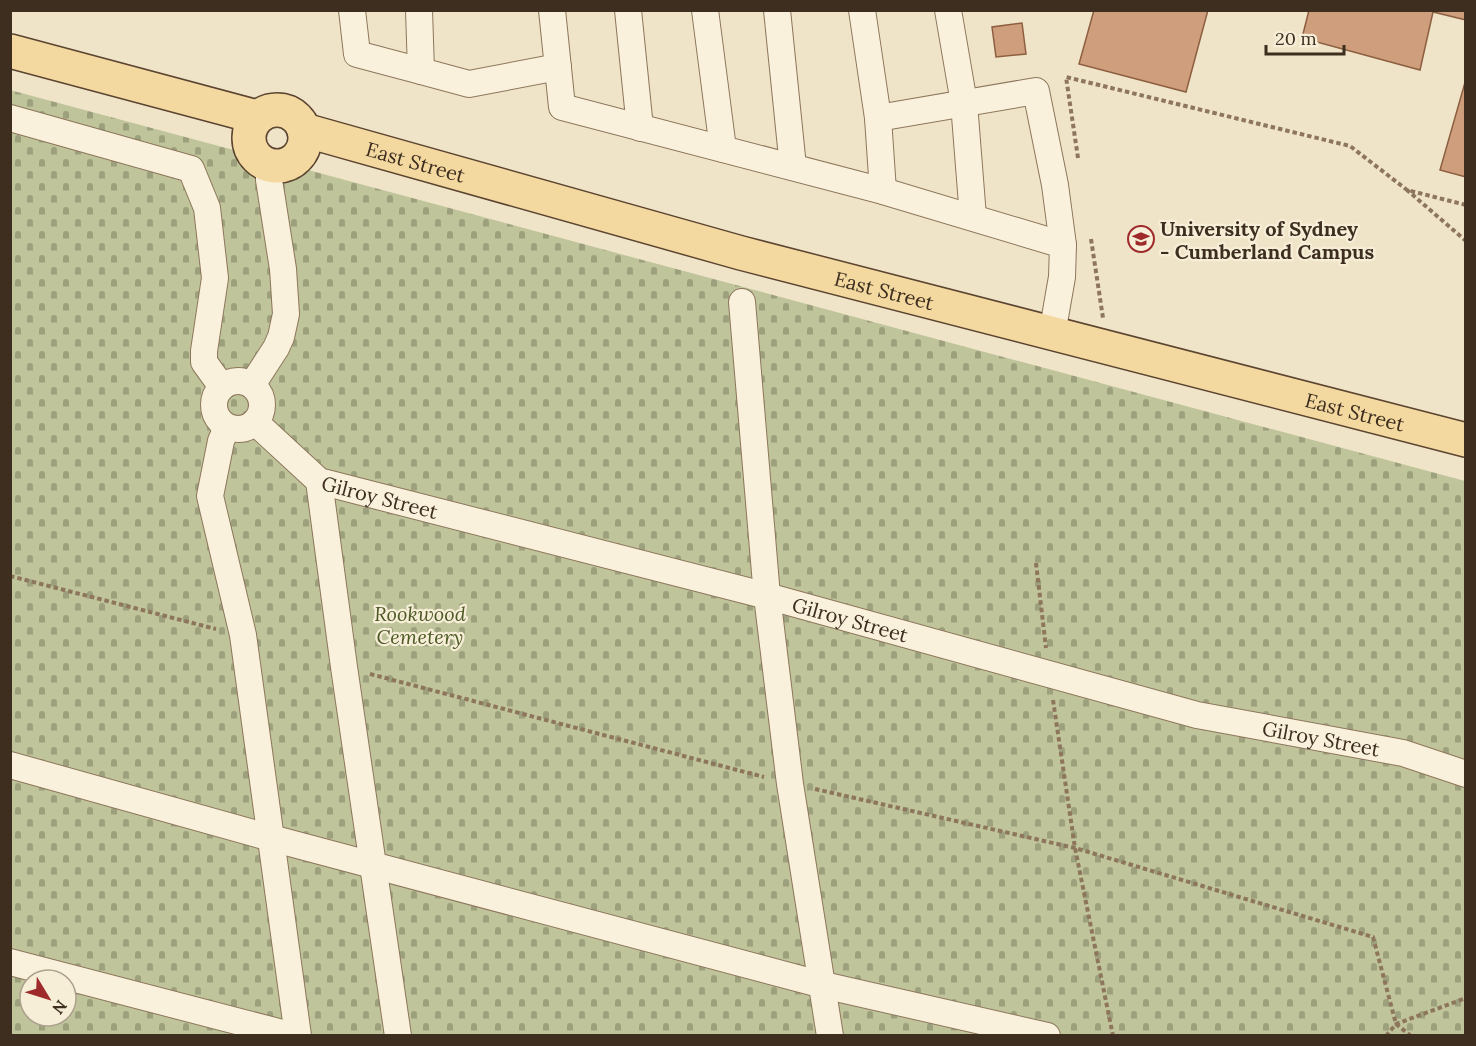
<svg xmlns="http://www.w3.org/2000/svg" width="1476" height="1046" font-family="Lora,serif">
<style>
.cemetery{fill:url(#cemetery-stones);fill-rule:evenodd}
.building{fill:#cf9f7d;stroke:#8d5f41;stroke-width:1.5}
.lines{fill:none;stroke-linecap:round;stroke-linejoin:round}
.minor-casing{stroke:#8d765c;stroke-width:28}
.major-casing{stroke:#5b4430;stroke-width:36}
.path{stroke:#8d765c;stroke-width:4;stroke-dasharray:4.5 3;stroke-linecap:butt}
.minor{stroke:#faf1dc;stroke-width:26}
.major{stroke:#f3d9a0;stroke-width:33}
.labels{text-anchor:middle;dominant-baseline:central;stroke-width:4.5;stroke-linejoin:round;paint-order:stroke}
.street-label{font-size:20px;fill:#3d2e20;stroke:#f7eed8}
.poi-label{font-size:20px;font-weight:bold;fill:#3d2e20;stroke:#f7eed8;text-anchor:start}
.park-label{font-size:20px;font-style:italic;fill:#4d5a26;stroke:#f7eed8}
</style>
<defs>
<pattern id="cemetery-stones" width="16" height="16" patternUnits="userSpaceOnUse" patternTransform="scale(1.5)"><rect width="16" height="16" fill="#bfc49a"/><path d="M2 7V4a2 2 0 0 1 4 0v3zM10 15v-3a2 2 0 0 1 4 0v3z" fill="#9ca07d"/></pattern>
</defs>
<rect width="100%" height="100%" fill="#f0e4c8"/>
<path class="cemetery" d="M10,90l1455,391v554h-1454zM30,980h36v36h-36z"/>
<path class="building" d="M1094,10h114l-22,82 -107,-28z
M1309,10h157v10l-33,-8 -13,58 -118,-32z
M1022,23l4,31 -30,3 -4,-30z
M1466,79v98l-26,-7z"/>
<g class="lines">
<defs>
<g id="minor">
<path d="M352,10l5,44 64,17"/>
<path d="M419,10l2,61 48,13 89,-17"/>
<path d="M552,10l10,97 321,84 180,54 -1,32 -10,57"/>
<path d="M628,10l12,118"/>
<path d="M705,10l18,139"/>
<path d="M777,10l16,157"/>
<path d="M862,10l16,108 158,-27 19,94 8,60"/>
<path d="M948,10l16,93 9,114"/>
<path d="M10,118l181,51 16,39 8,70 -11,73v11l18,25"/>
<path d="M878,118l5,73"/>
<path d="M742,302l25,294 23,188 40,252"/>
<circle cx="238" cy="405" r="24"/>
<path d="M252,385l24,-37 5,-11 5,-23 -3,-45 -14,-89v-15"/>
<path id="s1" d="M255,422l64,59 448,115 430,119 206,38 63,21"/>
<path d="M227,427l-6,14 -11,55 33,139 55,401"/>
<path d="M319,481l25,186 54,369"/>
<path d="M10,765l261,73 552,147 224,51"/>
<path d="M10,962l284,74"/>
</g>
<g id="major">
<path d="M10,51l247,66"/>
<circle cx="277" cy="138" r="28"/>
<path id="s2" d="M304,130l437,123 725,187"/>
</g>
</defs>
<use href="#minor" class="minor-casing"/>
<use href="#major" class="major-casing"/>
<path class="path" d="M1078,158l-12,-81 284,69 57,44
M1466,205l-59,-15 59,51
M1091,239l12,79
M1036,563l10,85
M10,576l206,53
M370,674l394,103
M1053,700l22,148 38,188
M815,789l260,59 298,89 23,87 15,12
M1386,1036l10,-12 70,-26"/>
<use href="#minor" class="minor"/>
<use href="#major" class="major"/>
</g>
<defs>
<symbol id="university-ring" viewBox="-11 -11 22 22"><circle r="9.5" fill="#f7eed8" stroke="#9e2a2b" stroke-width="1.5"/><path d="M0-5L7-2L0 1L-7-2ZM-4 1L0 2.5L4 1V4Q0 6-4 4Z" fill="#9e2a2b"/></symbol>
</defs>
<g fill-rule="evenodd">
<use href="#university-ring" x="1126" y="224" width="30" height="30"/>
</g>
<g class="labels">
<g class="street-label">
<text stroke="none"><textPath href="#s2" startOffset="116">East Street</textPath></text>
<text stroke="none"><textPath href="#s2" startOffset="602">East Street</textPath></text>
<text stroke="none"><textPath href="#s2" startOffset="1088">East Street</textPath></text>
<text stroke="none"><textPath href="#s1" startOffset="150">Gilroy Street</textPath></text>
<text stroke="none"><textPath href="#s1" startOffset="636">Gilroy Street</textPath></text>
<text stroke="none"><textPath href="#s1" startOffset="1122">Gilroy Street</textPath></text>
</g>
<g class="poi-label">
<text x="1160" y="228">University of Sydney<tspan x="1160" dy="23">- Cumberland Campus</tspan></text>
</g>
<g class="park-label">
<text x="420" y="613">Rookwood<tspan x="420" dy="23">Cemetery</tspan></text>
</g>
</g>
<rect width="1476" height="1046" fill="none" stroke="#3d2e20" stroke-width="24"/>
<g transform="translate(48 998) rotate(128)"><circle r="28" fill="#f7eed8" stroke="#ada18e" stroke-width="1.5"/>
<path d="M0-4.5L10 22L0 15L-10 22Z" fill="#9e2a2b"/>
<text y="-9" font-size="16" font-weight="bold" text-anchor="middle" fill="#3d2e20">N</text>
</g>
<path d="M1266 45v9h78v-9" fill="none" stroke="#3d2e20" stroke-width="3"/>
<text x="1275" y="45" font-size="18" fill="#3d2e20" stroke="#f7eed8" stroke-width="4.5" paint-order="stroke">20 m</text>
</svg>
